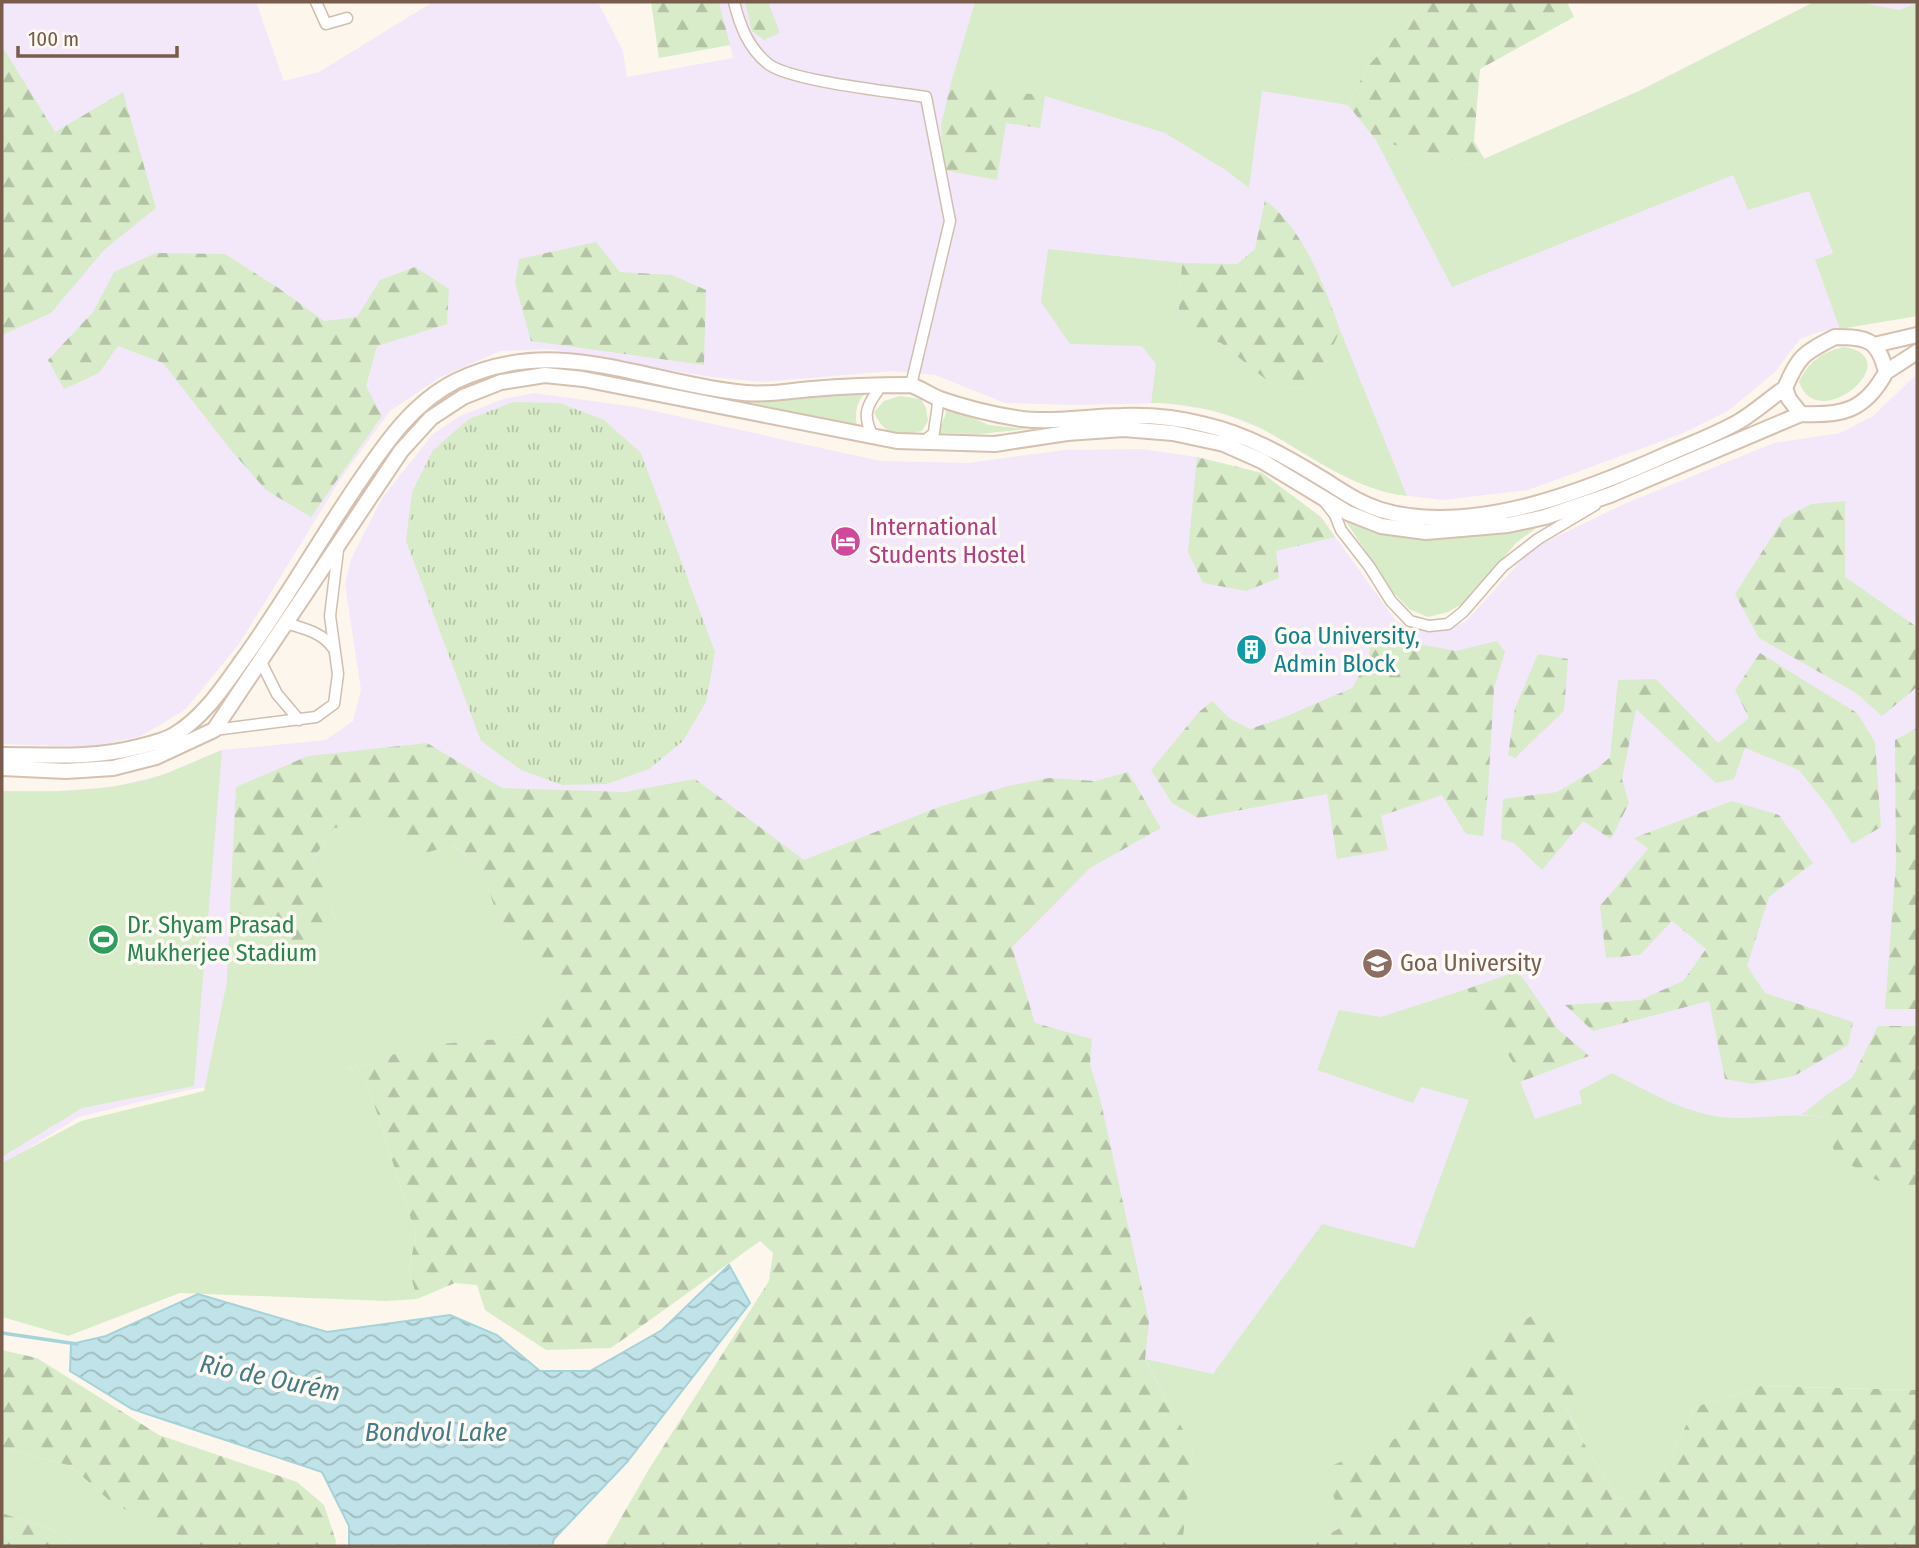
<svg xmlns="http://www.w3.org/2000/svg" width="1919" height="1548" font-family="'Fira Sans Condensed',sans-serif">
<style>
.education{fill:#f3e8fa}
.green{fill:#d8ecc9}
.forest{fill:url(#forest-firs)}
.park{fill:url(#park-tufts)}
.water{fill:url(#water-waves);stroke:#a5d3da;stroke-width:2}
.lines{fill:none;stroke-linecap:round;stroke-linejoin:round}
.stream{stroke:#a5d3da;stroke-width:3.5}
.street-casing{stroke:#d1beb0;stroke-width:13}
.secondary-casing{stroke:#d6c0b0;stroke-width:18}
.street{stroke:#fff;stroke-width:10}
.secondary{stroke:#fff;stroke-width:14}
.labels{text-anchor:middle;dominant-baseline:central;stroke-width:7;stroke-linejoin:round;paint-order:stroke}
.hotel-label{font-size:24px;fill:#b23c85;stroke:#fffaf3;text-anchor:start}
.culture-label{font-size:24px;fill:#0d838f;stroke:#fffaf3;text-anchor:start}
.leisure-label{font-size:24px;fill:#27864d;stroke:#fffaf3;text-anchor:start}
.education-label{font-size:24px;fill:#785e54;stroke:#fffaf3;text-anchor:start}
.water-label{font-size:26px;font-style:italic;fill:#437c86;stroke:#fffaf3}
</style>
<defs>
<pattern id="forest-firs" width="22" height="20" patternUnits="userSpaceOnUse" patternTransform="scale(1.75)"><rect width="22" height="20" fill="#d8ecc9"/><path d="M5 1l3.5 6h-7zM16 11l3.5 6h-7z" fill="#b4c2a5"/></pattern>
<pattern id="park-tufts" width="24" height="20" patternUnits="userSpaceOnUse" patternTransform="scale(1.75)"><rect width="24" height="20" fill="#d8ecc9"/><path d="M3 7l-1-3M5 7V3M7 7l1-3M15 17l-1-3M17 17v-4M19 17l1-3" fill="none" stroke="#b4c2a5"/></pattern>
<pattern id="water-waves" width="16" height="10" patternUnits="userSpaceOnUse" patternTransform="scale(1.75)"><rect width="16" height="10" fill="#bfe3e8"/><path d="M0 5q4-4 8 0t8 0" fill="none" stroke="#a0bbbe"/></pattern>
</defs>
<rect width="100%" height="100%" fill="#fdf6ec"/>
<path class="education" d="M2,2h254l28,79 35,-9 114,-70h165l25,49 4,26 106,-19 -14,-56h548l109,138 94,25 169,-74 175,-89h103v314l-98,16 -19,7 -25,33 -47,39 -47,23 -153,56 -85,10 -50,-6 -44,-15 -86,-50 -48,-18 -51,-8 -86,2 -73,-2 -70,-28 -42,-4 -131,11 -52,-5 -161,-28 -49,2 -61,27 -49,33 -50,69 -101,164 -54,66 -44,26 -51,11 -88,-3v-466l67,-56 -67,-177z
M1917,374v876l-573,276 -38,20h-461l194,-252 -669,-231 -182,27 -109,27 -77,48v-374l42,1 69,-5 49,-12 60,-25 104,-10 27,-19 8,-31 -16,-106 6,-25 31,-61 51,-64 27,-18 43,-17 31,-6 102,14 244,54 88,2 96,-13 77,-1 56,8 65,16 59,44 75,104 15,8 14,2 25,-3 15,-6 68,-74 91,-44 150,-61 66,-10 33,-17z"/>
<path class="green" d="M975,2h452l-59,64 -20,39 -86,-14 -13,97 -22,-17 -62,-38 -120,-37 -94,-13z
M1814,2h43l42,8 18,-7v313l-77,13 -25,-69 18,-7 -24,-62 -61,19 -15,-35 -281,112 -76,-147 94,25 169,-74z
M1048,249l134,14 -4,59 14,13 29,8 54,44 40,1 25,-58 67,166c-53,-6 -96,-40 -141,-65 -33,-18 -77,-28 -115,-28l5,-39 -14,-18 -72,-2 -29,-42z
M1843,347c68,9 -25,90 -44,35 10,-21 22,-29 44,-35z
M867,391c-12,13 -12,21 -10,38l-144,-36 59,8z
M900,396l21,3 5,9 2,13 -6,10c-24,5 -38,5 -48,-19l10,-11z
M945,406l44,19 40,4 -50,5 -42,-1 9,-19z
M1341,514c65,36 128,24 198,12l-23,17 -49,58 -19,11 -20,5 -19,-8 -17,-18z
M222,750l-28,336 -112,22 -80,49v-366c53,1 108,1 160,-16 20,-7 40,-17 60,-25z
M377,824l48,29 28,-8 28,23 19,55 75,64 -54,50 -104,9 -47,17 -22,4 19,15 49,153 -7,34 8,30 -31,2 -206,-8 -112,43 -66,-19v-154l79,-42 123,-30 23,-109 3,-74 58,34 49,-19 -24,-63 21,-32z
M1467,989l45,72 23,58 47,-16 -3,-12 33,-18c42,21 79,45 127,45 28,0 55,-5 82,-1l55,63 41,10v200l-156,-4 -66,21 -37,76 -40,17 -32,-53 -20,-40 -142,-10 -25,40 -74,32 19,57 -38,20h-124l11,-98 -48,-89 68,15 109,-150 92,24 55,-148 -48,-13 -8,16 -96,-33 22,-60 42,7z
M2,1447l69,19 42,37 77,38 3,5h-111l-30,-16 -50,-17z"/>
<path class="forest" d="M651,2h68l11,43 -71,13z
M745,2h23l12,31 -16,7 -12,-9z
M1427,2h140l7,15 -94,52 -6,72 11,19 -15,5 -94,-25 -28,-35 20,-39z
M2,46l53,86 68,-40 33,116 -52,42 -53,63 -49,22z
M951,83l94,13 -5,32 -34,-5 -9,57 -54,-10 -2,-45z
M1265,200c39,30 59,85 75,130l-25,58 -40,-1 -54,-44 -29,-8 -14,-13 4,-59 55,1 18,-15z
M596,242l24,30 52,3 34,15 -2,75 -173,-24 -16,-58 4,-24z
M156,253l69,1 52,33 47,34 33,-4 23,-37 35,-13 34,22 -2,35 -70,22 -11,40 16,30 -71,101 -45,-27 -36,-41 -67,-86 -45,-17 -19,27 -35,16 -16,-29 45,-48 21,-40z
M1197,457l65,16 59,44 14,20 -59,14 3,27 -33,13 -43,-8 -15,-31z
M1845,501v76l72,50v60l-35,29 -26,-23 -97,-55 -24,-44 48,-75 28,-15z
M1386,629l33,15 37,7 41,-10 8,11 -11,36 -6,103 -5,45 -17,-2 -24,-39 -61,21 7,34 -51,9 -10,-65 -129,24 -26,-15 -21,-33 47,-57 14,-12 17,17 21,11 32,-11 70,-30 16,-28 5,-26z
M1760,653l97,60 18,29 6,85 -29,17 -22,-35 -31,-39 -54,-22 -11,31 -18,4 -80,-74 -14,70 7,24 -18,36 -28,-18 -41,49 -28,-27 -13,-4 2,-40 54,-7 41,-24 12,-11 8,-77 38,-1 62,64 31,-25 -14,-28z
M1538,654l30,5 -4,52 -49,47 -7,-3 7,-47z
M1917,728v281h-32l11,-146 -1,-123z
M427,743l75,45 123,4 70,-13 109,81 135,-53 69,-21 41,-8 46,3 33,-9 33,56 -71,40 -78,79 23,76 57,16 -2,25 10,34 49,223 -4,39 48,88 -11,98h-577l44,-77 120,-188 4,-28 -13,-12 -149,107 -65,2 -61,-40 -8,-25 -22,-2 -38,16 -8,-30 7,-34 -49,-153 -19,-15 22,-4 47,-17 104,-9 54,-50 -56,-32 -19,-32 -19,-55 -27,-23 -29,8 -48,-29 -43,4 -21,31 24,65 -17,18h-32l-58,-34 6,-121 72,-31z
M1732,801l47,14 34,48 -44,34 -22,69 18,27 88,29 -5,23 -54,31 -42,8 -27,-5 -16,-78 -116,30 -28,-26 75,-5 43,-19 23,-32 -34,-28 -32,34 -34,3 -6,-52 48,-57 -14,-11z
M1518,971l40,58 31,27 -69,26 -8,-21 -45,-72z
M1878,1026h39v164l-41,-10 -40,-24 -14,-39 -19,-3 25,-20 24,-16z
M1544,1309l31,89 -9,10 20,39 32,53 40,-17 37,-76 66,-21 156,4v156h-611l38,-20 -20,-57 75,-32 25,-40 43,-45z
M2,1350l35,8 122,77 138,47 27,23 12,36 -1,5h-142l-3,-5 -78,-38 -41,-37 -69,-19z
M2,1513l50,17 30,16h-80z"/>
<path class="park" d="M513,402l47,1 44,17 37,33 74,199 -9,50 -23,39 -34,28 -42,15 -45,1 -41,-15 -40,-29 -75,-200 6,-49 21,-42 36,-31z"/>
<path class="water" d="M729,1265l21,38 -123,159 -73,77 -2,7h-203v-20l-27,-54 -190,-63 -62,-38 1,-27 35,-8 92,-42 129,38 123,-17 47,20 43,36h50l72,-41z"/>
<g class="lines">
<path class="stream" d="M2,1333l75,11"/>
<defs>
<path id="street" d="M316,2l10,22 21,-6
M734,2c6,24 14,45 33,61 20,18 127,29 159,34l24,124 -39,164
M873,437c-9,-19 -9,-28 4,-45
M922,443l12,-10c1,-13 4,-21 4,-35
M1325,502l10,13 6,15 28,36 22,35 19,20 19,5 19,-2 15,-12 40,-46 35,-27 57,-34
M286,623c18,6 36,9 47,25
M261,662l16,32 22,26
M214,730l102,-13 18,-13 4,-30 -8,-58 8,-66"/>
<path id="secondary" d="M1835,337c32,0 43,2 51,35 -21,39 -44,44 -85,42l-12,-15 -4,-11c14,-33 19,-35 50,-51z
M1874,345l43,-10
M1886,372l31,-20
M2,755c48,0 89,4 136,-8 12,-3 26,-6 36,-12 30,-18 50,-49 70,-77 42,-58 77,-121 117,-179 26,-38 53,-77 95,-98 97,-47 182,-1 280,11 25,4 51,-1 76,-3 33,-3 66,-4 99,-4 11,4 19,10 29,14 26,9 55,16 82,20 33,4 67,-3 100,-3 27,-1 57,2 84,9 40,9 79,31 115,53 20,12 37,25 60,32 91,27 207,-20 289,-57 23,-10 47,-19 68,-31 16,-9 31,-23 47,-34
M2,768l64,3 47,-3 43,-11 58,-27 187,-279 30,-33 32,-21 38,-15 44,-7 38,4 314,62 98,3 72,-11 57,-4 49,4 51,11 38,17 86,52 33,13 45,6 82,-7 37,-8 65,-22 191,-81"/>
</defs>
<use href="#street" class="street-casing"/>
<use href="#secondary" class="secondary-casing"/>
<use href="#street" class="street"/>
<use href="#secondary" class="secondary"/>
</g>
<defs>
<symbol id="hotel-disc" viewBox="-11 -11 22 22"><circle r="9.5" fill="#d1479c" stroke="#fffaf3"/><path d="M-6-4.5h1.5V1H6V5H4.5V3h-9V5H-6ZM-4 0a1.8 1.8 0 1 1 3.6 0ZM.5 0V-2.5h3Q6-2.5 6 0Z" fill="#fff"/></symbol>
<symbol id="building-disc" viewBox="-11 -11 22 22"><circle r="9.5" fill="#0f9aa8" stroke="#fffaf3"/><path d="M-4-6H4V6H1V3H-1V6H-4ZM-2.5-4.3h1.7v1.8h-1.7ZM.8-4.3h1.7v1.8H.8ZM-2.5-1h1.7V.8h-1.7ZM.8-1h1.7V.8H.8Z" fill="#fff"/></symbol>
<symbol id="stadium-disc" viewBox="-11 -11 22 22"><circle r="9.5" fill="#2e9e5b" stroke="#fffaf3"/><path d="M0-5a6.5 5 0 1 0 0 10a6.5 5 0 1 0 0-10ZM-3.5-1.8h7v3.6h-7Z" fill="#fff"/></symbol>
<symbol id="university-disc" viewBox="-11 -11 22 22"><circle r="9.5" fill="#8d6e63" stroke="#fffaf3"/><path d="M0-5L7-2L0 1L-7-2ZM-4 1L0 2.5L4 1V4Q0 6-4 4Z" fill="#fff"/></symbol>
</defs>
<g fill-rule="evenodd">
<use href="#hotel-disc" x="828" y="524" width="35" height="35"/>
<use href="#building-disc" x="1234" y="632" width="35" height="35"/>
<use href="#stadium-disc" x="86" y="922" width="35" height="35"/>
<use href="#university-disc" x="1360" y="946" width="35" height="35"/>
</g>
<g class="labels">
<g class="hotel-label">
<text x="869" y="527">International<tspan x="869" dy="28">Students Hostel</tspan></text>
</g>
<g class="culture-label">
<text x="1274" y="636">Goa University,<tspan x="1274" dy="28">Admin Block</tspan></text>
</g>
<g class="leisure-label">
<text x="127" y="925">Dr. Shyam Prasad<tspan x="127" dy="28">Mukherjee Stadium</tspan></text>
</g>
<g class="education-label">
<text x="1400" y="963">Goa University</text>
</g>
<g class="water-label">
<text transform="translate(270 1378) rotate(12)">Rio de Ourém</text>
<text x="436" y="1432">Bondvol Lake</text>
</g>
</g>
<rect width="1919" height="1548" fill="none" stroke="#7a5c4d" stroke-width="7"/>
<path d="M18 46v10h159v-10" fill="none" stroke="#7a5c4d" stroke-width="3.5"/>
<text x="28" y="46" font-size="21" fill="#7a5c4d" stroke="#fffaf3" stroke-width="5" paint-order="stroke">100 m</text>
</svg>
